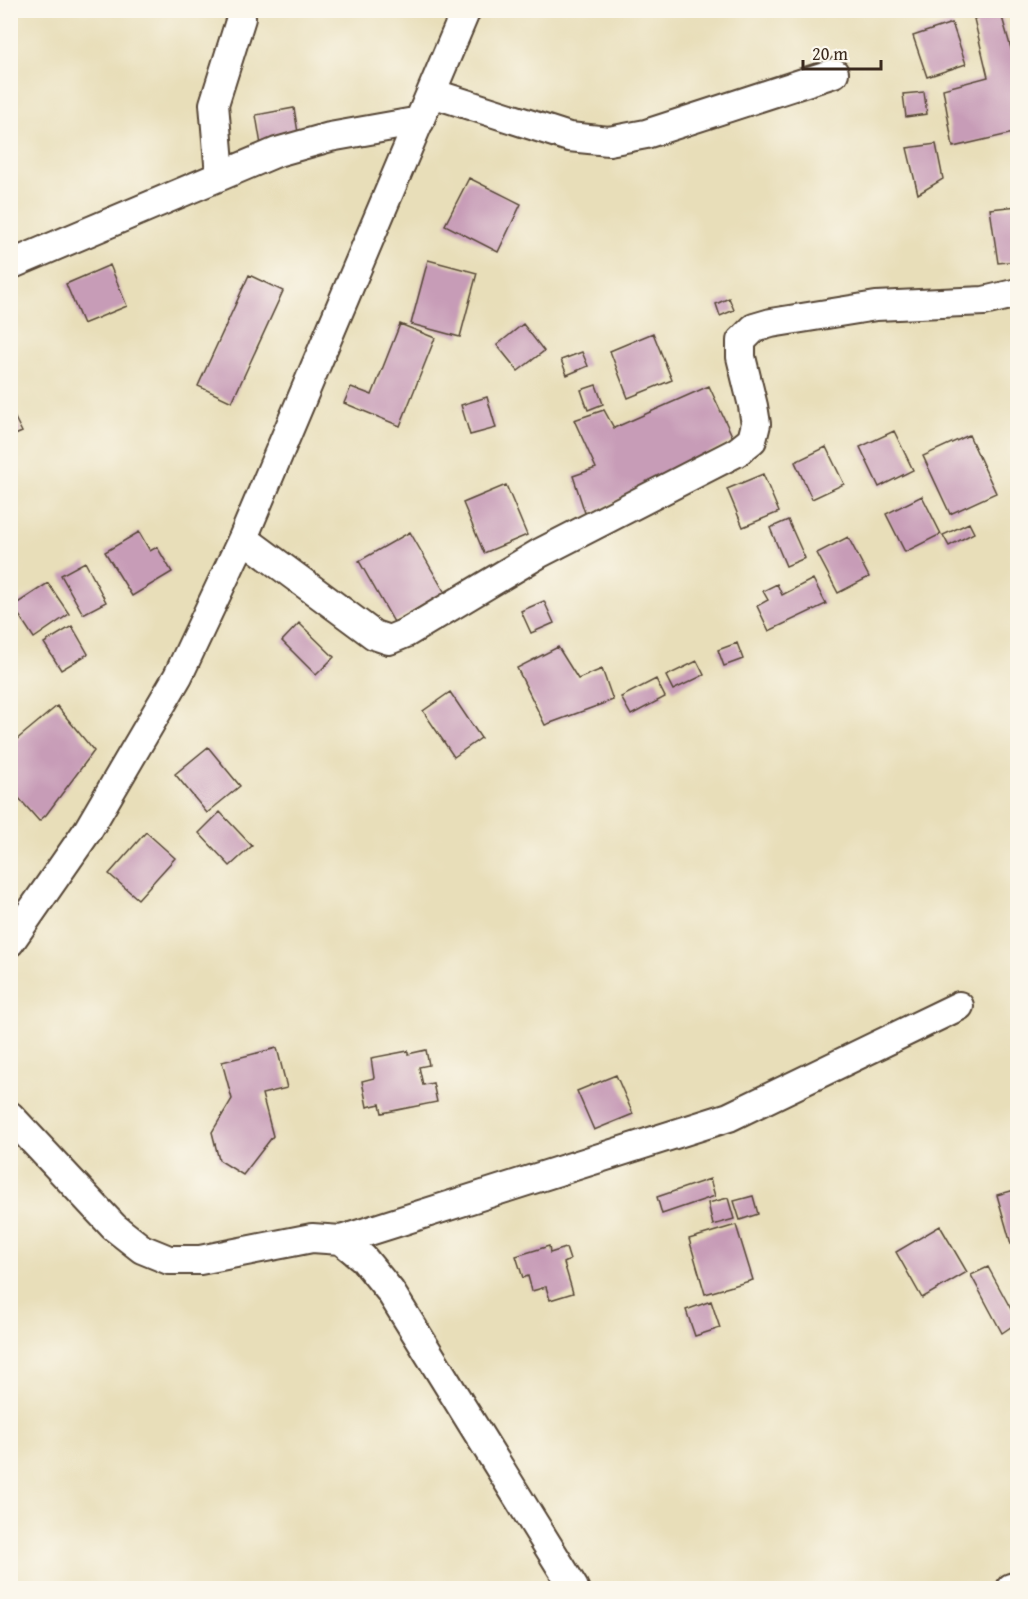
<svg xmlns="http://www.w3.org/2000/svg" width="1028" height="1599" font-family="'Gentium Book Plus',serif">
<style>
.building{fill:#c79cb7}
.lines{fill:none;stroke-linecap:round;stroke-linejoin:round}
.minor-casing{stroke:#554535;stroke-width:32}
.minor{stroke:#fff;stroke-width:28}
</style>
<rect width="100%" height="100%" fill="#fbf7ec"/>
<filter id="ink" filterUnits="userSpaceOnUse"><feTurbulence type="fractalNoise" baseFrequency=".0167" numOctaves="2"/><feDisplacementMap in="SourceGraphic" scale="12" xChannelSelector="R" yChannelSelector="G"/><feConvolveMatrix kernelMatrix="1 2 1 2 8 2 1 2 1" color-interpolation-filters="sRGB"/></filter>
<filter id="wash" filterUnits="userSpaceOnUse"><feTurbulence type="fractalNoise" baseFrequency=".008" numOctaves="4" result="noise"/><feDisplacementMap in="SourceGraphic" scale="24" xChannelSelector="R" yChannelSelector="G"/><feGaussianBlur stdDeviation="1.35" result="paint"/><feColorMatrix in="noise" values="0 0 0 0 0 0 0 0 0 0 0 0 0 0 0 0 0 1.4 0 .05"/><feComposite in="paint" operator="in"/></filter>
<g filter="url(#wash)">
<rect width="100%" height="100%" fill="#e8deb9"/>
<g id="blocks">
<path class="building" d="M991,10h9l18,63v59l-65,15 -10,-58 45,-12 -14,-58z
M952,23l14,41 -39,13 -14,-41z
M924,92l3,22 -21,3 -3,-23z
M294,108l5,31 -38,6 -5,-30z
M936,144l7,35 -25,15 -11,-46z
M469,178l52,26 -23,48 -53,-27z
M1018,206v55l-20,2 -8,-54z
M428,260l49,13 -17,64 -49,-13z
M110,265l17,41 -44,18 -17,-40z
M249,275l34,16 -51,111 -34,-16z
M729,298l5,12 -14,6 -4,-12z
M400,324l35,14 -35,88 -56,-23 7,-16 21,8z
M523,324l21,27 -26,20 -21,-26z
M653,333l19,47 -44,18 -18,-47z
M582,352l6,14 -21,9 -6,-15z
M596,385l7,19 -15,6 -7,-20z
M709,386l25,54 -148,76 -13,-40 23,-8 -22,-48 30,-10 10,18z
M487,397l9,31 -26,7 -9,-30z
M10,408l12,24 -12,5z
M894,431l19,39 -34,17 -19,-40z
M969,435l27,58 -46,21 -27,-58z
M826,447l18,37 -32,15 -17,-37z
M763,474l16,38 -36,15 -16,-38z
M506,485l21,50 -43,18 -21,-50z
M922,496l19,38 -36,18 -19,-38z
M788,520l17,38 -19,8 -16,-38z
M969,523l5,10 -25,13 -6,-11z
M139,532l11,19 7,-4 15,25 -40,24 -27,-44z
M410,532l35,61 -51,29 -35,-61z
M848,537l21,40 -31,16 -21,-40z
M85,562l21,40 -23,12 -22,-39z
M813,579l13,25 -57,27 -12,-25 11,-6 -5,-9 14,-7 5,11z
M48,583l21,31 -35,24 -21,-32z
M544,601l10,22 -23,10 -10,-22z
M299,623l35,34 -18,18 -34,-34z
M72,626l16,28 -27,16 -17,-27z
M737,643l6,16 -19,7 -6,-16z
M558,647l20,32 24,-10 11,31 -68,25 -28,-57z
M697,661l7,14 -31,15 -7,-14z
M656,679l9,18 -34,18 -10,-18z
M450,692l31,46 -27,19 -31,-46z
M57,706l37,45 -48,64 -7,6 -29,-33v-43z
M208,747l32,39 -33,27 -32,-39z
M220,812l32,34 -22,20 -31,-33z
M146,832l29,26 -37,41 -29,-25z
M277,1048l10,40 -25,6 11,42 -30,39 -24,-15 -7,-28 20,-33 -10,-37z
M426,1050l3,15 -10,2 4,18 10,-2 4,19 -55,11 -2,-9 -13,3 -5,-26 12,-3 -3,-20 37,-7v3z
M616,1075l17,39 -39,16 -17,-39z
M710,1179l5,17 -53,18 -5,-17z
M1018,1189v53l-7,2 -14,-49z
M753,1196l5,18 -18,6 -6,-19z
M728,1198l6,21 -21,6 -5,-22z
M736,1225l17,55 -48,14 -16,-55z
M940,1226l27,46 -45,26 -26,-46z
M549,1246l1,7 16,-5 4,12 -6,3 9,30 -23,7 -4,-13 -14,4 -4,-15 -5,2 -7,-22z
M988,1267l30,55 -16,11 -31,-58z
M711,1301l9,27 -25,8 -9,-26z"/>
</g>
</g>
<g filter="url(#ink)">
<use href="#blocks" fill-opacity="0" stroke="#554535" stroke-width="1.5"/>
<g class="lines">
<defs>
<path id="minor" d="M432,93l137,44 40,4 37,-7 188,-61
M220,175l-6,-71 27,-86 -1,-8
M10,265l267,-113 53,-15 90,-16
M243,538l131,97 15,5 17,-7 134,-80 197,-101 15,-12 4,-16 -3,-18 -12,-49v-16l13,-13 17,-5 105,-17 108,-5 34,-8
M10,942l78,-112 90,-154 65,-138 223,-528
M10,1116l104,111 28,22 27,11h31l112,-22 29,2 22,18 27,33 184,297
M341,1240l388,-123 230,-111
M1011,1588l7,-2"/>
</defs>
<use href="#minor" class="minor-casing"/>
<use href="#minor" class="minor"/>
</g>
</g>
<rect width="1028" height="1599" fill="none" stroke="#fbf7ec" stroke-width="36"/>
<path d="M803 60v9h78v-9" fill="none" stroke="#3b2a1e" stroke-width="3"/>
<text x="812" y="60" font-size="18" fill="#3b2a1e" stroke="#fbf7ec" stroke-width="4.5" paint-order="stroke">20 m</text>
</svg>
